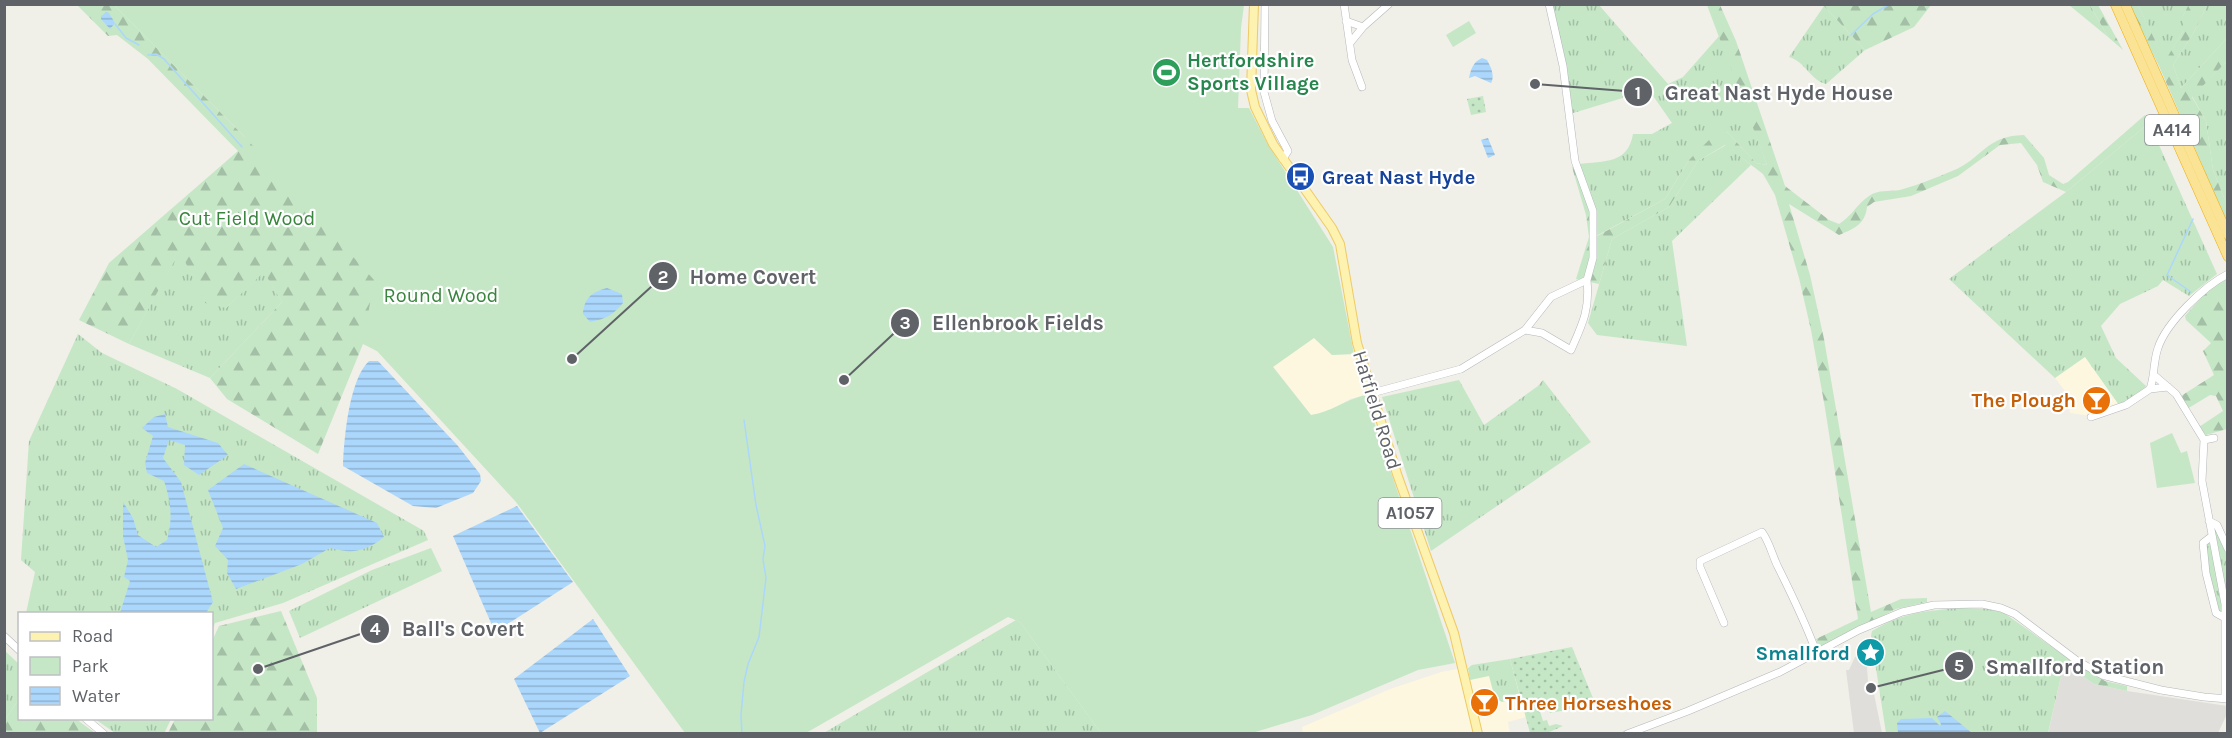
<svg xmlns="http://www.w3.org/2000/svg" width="2232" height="738" font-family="Karla,sans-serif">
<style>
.commercial{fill:#fdf7e0}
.industrial{fill:#dfdeda}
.grass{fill:url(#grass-tufts)}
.forest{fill:url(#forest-firs)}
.park{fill:#c5e7c6}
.garden{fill:url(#garden-dots)}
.water{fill:url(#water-rules)}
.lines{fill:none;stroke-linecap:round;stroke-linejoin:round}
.stream{stroke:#acd7fc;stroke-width:1.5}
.minor-casing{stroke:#b5b7bb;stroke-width:8}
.major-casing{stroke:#eeca64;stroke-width:10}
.highway-casing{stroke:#f1ad07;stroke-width:10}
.minor{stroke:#fff;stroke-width:7}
.major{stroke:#fdf2b0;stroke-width:8}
.highway{stroke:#fae395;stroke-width:9}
.labels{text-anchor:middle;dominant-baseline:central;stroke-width:4.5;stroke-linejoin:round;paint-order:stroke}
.shield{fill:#fff;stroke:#8f9195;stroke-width:1.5}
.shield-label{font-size:18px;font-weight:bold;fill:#5f6267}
.leisure-label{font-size:20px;font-weight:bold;fill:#27864d;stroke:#fff;text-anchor:start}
.transit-label{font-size:20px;font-weight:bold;fill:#164399;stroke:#fff;text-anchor:start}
.park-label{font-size:20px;fill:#38853e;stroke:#fff}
.food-label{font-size:20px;font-weight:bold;fill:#c56008;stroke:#fff;text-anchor:end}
.street-label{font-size:20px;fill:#5f6267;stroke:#fff}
.culture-label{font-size:20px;font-weight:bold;fill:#0d838f;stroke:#fff;text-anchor:end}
.leader{fill:none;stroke:#5f6267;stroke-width:2}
.callout-dot{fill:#5f6267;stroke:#fff;stroke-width:2}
.mark-label{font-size:18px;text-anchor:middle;font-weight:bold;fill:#fff}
.callout-label{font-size:21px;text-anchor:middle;font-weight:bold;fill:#5f6267;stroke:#fff;stroke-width:4.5;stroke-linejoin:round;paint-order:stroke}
</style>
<defs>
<pattern id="grass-tufts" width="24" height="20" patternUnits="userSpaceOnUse" patternTransform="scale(1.5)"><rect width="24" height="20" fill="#c5e7c6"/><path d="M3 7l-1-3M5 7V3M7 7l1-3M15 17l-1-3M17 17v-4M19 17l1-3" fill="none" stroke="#a3bfa5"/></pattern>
<pattern id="forest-firs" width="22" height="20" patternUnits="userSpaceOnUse" patternTransform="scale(1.5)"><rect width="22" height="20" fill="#c5e7c6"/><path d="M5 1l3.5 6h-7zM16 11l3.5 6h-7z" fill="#a3bfa5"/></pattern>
<pattern id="garden-dots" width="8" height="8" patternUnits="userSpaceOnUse" patternTransform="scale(1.5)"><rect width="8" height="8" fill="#c5e7c6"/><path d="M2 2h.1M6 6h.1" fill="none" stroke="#a3bfa5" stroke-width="1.8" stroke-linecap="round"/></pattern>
<pattern id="water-rules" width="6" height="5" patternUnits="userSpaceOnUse" patternTransform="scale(1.5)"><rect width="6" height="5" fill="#acd7fc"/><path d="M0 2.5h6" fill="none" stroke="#8fb2d0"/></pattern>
</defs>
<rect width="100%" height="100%" fill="#f0efe8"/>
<path class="commercial" d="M1314,338l18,17 22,-1 11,41 -15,4 -25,14 -14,2 -38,-49z
M2085,356l34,49 -27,11 -22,-3 -5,-22 -10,-13z
M1510,659l16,58 -18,5 2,12h-207l-1,-7 88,-38 51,-17z"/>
<path class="industrial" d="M1866,655l3,39h5l8,39h-28l-8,-63h3l6,-13z
M2064,663l30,21 33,7 100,15v8l-9,19 -170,1z"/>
<path class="grass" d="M1551,5h48l69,79 15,-7 37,-42 47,130 -11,-2 -29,-31 -38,28 -24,39 -69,37 -17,-72c25,-3 49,0 54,-30h19l20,-11 -23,-33 -79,24 -4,-48z
M2069,5h21l18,32z
M2138,5h51l-6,11v15l-18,31z
M2207,5h20v33l-46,50 -8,-23 21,-33z
M1824,6l41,44 -39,34c-16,-4 -20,-22 -37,-27z
M2227,61v144l-14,-35 -7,-49 -14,-25z
M2149,123l68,151 -28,22 -26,-16 -5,6 -38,18 -19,22 15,32 30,28 -4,7 -23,12 -34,-48 -30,21 -106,-99 117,-87z
M1726,145l25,20 -79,76 15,105 -90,-11 -9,-12 24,-84 57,-32 29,-46z
M180,250l46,58 38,-37 18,31 -72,76 -81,-34z
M78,334l24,19 75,36 247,142 4,9 -145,63 -68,20 -3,8v-17l-186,-1 9,-41 -14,-12 8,-119z
M1459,380l25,45 54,-39 5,-6 48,62 -160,109 -49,-154z
M2215,528l12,28v42l-13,-68z
M2206,542l5,3 12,63v6l-3,2 -11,-37z
M431,548l11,23 -142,67 -11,-27 83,-41z
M1961,608l28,1 15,4 64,45 -4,5 -16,70h-162l-15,-97 1,-5c32,-19 53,-20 89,-23z
M1016,620l4,2 81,111 -279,1z
M4,650l16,15 -1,34 -14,21z
M1510,659l10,38 -18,5 -4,-2 -3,-8 -2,-1 -4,-15 -19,4 -2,-12 4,-3z
M95,719h76l-7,15 -49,-1z"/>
<path class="forest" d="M1826,4h105v1l-17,22 -49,23 -41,-44z
M2189,4l18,1 -13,27 -21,33 8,23 46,-50v23l-35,36 14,24 7,49 14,35v17l-68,-156 -31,-61h10l27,56 18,-30v-15z
M77,5h37l131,132 267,32 -135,182 -14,-7 -45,110 -91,-55 -17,-21 72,-76 -18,-30 -38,36 -21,-5 -25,-52 -51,93 -50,-24 30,-57 129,-112 -90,-92 -31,-24 -9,1z
M1707,5h13l16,36 49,145 44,34 10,4c12,-7 18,-20 30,-28 10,-7 20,-4 31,-6 17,-5 36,-12 52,-19 31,-12 32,-35 72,-36l20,23 5,17 14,9 5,-2 77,-67 4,8 -83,69 -23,-10 -6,-17 -16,-22 -21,2 -42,31 -47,20 -37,6 -7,5c-2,18 -14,22 -28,28l-50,-31 21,71 14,64 47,273 30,-13 26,-1v4l-31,7 -77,39 -3,-9 42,-20 -33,-211 -14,-78 -12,-52 -24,-83 -12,-21 -38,-29 -27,16 -29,46 -57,32 -13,45 -23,-5 13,-42 -3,-22 -14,-48 7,-3 18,72 68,-37 24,-39 26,-26 12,-2 29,31 11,2z
M2090,5h8l25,45 -15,-13z
M2226,278l1,151 -21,6 -7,-8 24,-16 -7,-15 -6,-1 -23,14 -6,-13 33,-21 -11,-24 8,-8 -25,-23 -1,-4 19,-22z
M281,611l36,87v35h-149l7,-14 37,-1v-77l7,-15z
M2068,658l37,23 22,5v5l-33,-7 -30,-21z
M19,699l1,19 56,1 19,14h-90v-13z"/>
<path class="park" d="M114,5h1130l-3,23 -3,80h11l18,35 66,104 21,107 -22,1 -18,-17 -41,29 38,48c20,-3 34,-15 54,-20l90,268 -37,7 -106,45 -60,18h-151l-81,-111 -12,-5 -202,116h-121l-169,-231 -139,-151 -14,-8 11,-63 -129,-143z
M1469,21l7,12 -23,14 -7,-12z
M2172,433l9,20 6,-2 8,32 -38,5 -7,-45z"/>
<path class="garden" d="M1483,96l3,16 -15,3 -4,-16z
M1572,647l23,56 -12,8 -6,-3 -27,5 -3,-7 -8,2 4,13 4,-1 2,6 7,-2 7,2 -16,7h-17l-20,-74z"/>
<path class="water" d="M106,12l3,1 6,10 -5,6 -9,-10v-3z
M1482,58l5,2c4,7 8,16 4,23l-16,-7 -6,2c2,-9 4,-16 13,-20z
M1488,138l7,17 -7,3 -7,-18z
M607,288l15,6 1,9c-10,12 -17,16 -33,19l-7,-8c1,-16 9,-22 24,-26z
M369,361h9l80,85 22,28 1,7 -8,12 -37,15 -23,-2 -70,-40c1,-28 6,-86 26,-105z
M165,414l3,13 50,16 10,12 -29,20 -15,-10 1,-20 -16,-5 -6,18 18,24 32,120 -7,11h-86l10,-32 -6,-4 4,-17 -5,-24v-34l10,16 5,17 18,12 11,-7c6,-21 4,-39 -3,-59l-17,-8 -2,-10 8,-27 -11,-8 12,-11z
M244,464l133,59 7,14c-19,15 -31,17 -54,11l-28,16 -66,25 -9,-16 1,-13 -13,-14 8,-18 -15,-38z
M517,506l56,76 -78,50 -42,-96z
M593,619l37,57 -90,57 -26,-54z
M1945,711l27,22h-74l-1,-10 4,-4 31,-1 8,8 1,-2 -4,-7z"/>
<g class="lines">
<path class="stream" d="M115,24l11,14 13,7
M1851,35l22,-21 17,-10
M148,55l8,-1 8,5 78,88
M2191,292l-24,-17 26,-56
M742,734l-1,-19 3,-33 4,-18 11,-27 7,-59 -3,-19 2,-13 -9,-41 -12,-85"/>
<defs>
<path id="minor" d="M1265,4l-1,88 8,29 16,30 -5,8
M1344,4l8,56 10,27
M1346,21l17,6 26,-23
M1350,43l13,-16
M1525,330l17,3 29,17c12,-27 19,-41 16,-70
M2155,376l21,18 28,46 -2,41 23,123v94
M2150,389c5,-14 3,-27 8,-41 8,-25 46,-62 70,-74
M1372,393l89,-24 64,-39 26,-33 36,-17 6,-22v-47l-18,-50 -12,-95 -14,-62
M2091,417l35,-12 24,-16 18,-2
M2204,440l10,-2
M2209,521l8,4 11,24
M2212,536l-9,7 3,30 10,40 9,5
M1724,623l-24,-56v-6l62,-29c8,11 10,23 16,35 14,28 28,57 39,87
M4,636l16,15
M85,718l19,16
M1627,734l61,-23 92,-39 79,-42 43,-18 32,-7 48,-1 19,4 14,6 61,46 26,15 59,15 43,7 24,2"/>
<path id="major" d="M1254,4l-3,86 4,17 18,37 59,84 8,16 17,99 40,131 57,159 24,101"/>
<path id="highway" d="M2115,4l113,253
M2125,4l103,231"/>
</defs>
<use href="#minor" class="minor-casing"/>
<use href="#major" class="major-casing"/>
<use href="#highway" class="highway-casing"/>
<use href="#minor" class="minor"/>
<use href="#major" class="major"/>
<use href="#highway" class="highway"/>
</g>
<defs>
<symbol id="stadium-disc" viewBox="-11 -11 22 22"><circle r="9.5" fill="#2e9e5b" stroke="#fff"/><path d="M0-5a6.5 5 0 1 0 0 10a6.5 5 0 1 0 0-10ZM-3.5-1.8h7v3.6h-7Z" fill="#fff"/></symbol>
<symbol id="bus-disc" viewBox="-11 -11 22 22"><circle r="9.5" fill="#1a4fb4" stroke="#fff"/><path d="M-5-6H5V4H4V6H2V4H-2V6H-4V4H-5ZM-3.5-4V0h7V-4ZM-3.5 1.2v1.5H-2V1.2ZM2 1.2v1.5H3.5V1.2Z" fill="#fff"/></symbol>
<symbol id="bar-disc" viewBox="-11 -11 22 22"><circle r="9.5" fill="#e8710a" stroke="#fff"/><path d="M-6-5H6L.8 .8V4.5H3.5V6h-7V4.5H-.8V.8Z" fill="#fff"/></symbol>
<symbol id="sight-disc" viewBox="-11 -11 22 22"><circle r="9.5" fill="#0f9aa8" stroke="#fff"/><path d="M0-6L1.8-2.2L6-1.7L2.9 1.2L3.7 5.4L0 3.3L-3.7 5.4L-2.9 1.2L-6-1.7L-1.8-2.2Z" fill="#fff"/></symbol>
</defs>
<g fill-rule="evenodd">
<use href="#stadium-disc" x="1150" y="56" width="33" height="33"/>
<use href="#bus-disc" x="1284" y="160" width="33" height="33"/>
<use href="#bar-disc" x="2080" y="384" width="33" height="33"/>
<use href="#sight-disc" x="1854" y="636" width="33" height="33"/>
<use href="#bar-disc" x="1468" y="686" width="33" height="33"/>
</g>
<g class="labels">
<g class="shield">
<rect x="2145" y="115" width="54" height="30" rx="4.5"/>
<rect x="1378.5" y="498" width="63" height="30" rx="4.5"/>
</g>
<g class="shield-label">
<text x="2172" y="130">A414</text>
<text x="1410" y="513">A1057</text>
</g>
<g class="leisure-label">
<text x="1187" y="60">Hertfordshire<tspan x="1187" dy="23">Sports Village</tspan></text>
</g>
<g class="transit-label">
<text x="1322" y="177">Great Nast Hyde</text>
</g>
<g class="park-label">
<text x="247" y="218">Cut Field Wood</text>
<text x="441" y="295">Round Wood</text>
</g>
<g class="food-label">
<text x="2076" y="400">The Plough</text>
<text x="1505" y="703" text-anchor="start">Three Horseshoes</text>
</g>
<g class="street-label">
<text transform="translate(1377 410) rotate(73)">Hatfield Road</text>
</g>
<g class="culture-label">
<text x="1850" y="653">Smallford</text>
</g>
</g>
<path class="leader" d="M1535 84L1638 92M572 359L663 276M844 380L905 323M258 669L375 629M1871 688L1959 666"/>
<g class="callout-dot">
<circle cx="1535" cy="84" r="6"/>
<circle cx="572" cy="359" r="6"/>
<circle cx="844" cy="380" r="6"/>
<circle cx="258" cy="669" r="6"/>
<circle cx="1871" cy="688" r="6"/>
<circle cx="1638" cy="92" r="15"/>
<circle cx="663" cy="276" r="15"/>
<circle cx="905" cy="323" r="15"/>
<circle cx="375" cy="629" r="15"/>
<circle cx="1959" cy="666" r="15"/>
</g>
<g class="mark-label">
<text x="1638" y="99">1</text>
<text x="663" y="283">2</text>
<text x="905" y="329">3</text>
<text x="375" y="635">4</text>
<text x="1959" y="672">5</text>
</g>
<g class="callout-label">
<text x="1779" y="100">Great Nast Hyde House</text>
<text x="753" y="284">Home Covert</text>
<text x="1018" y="330">Ellenbrook Fields</text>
<text x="463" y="636">Ball's Covert</text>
<text x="2075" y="674">Smallford Station</text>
</g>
<rect width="2232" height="738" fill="none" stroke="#5f6267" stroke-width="12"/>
<rect x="18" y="612" width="195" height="108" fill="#ffffff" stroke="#bfc0c2" stroke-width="1.5"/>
<rect x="30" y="632" width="30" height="9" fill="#fdf2b0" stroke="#bfc0c2" stroke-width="1.5"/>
<text x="72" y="642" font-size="18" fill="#5f6267">Road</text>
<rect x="30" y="657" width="30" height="18" fill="#c5e7c6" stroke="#bfc0c2" stroke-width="1.5"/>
<text x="72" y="672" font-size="18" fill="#5f6267">Park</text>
<rect x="30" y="687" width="30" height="18" fill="url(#water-rules)" stroke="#bfc0c2" stroke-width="1.5"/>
<text x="72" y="702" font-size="18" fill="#5f6267">Water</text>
</svg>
